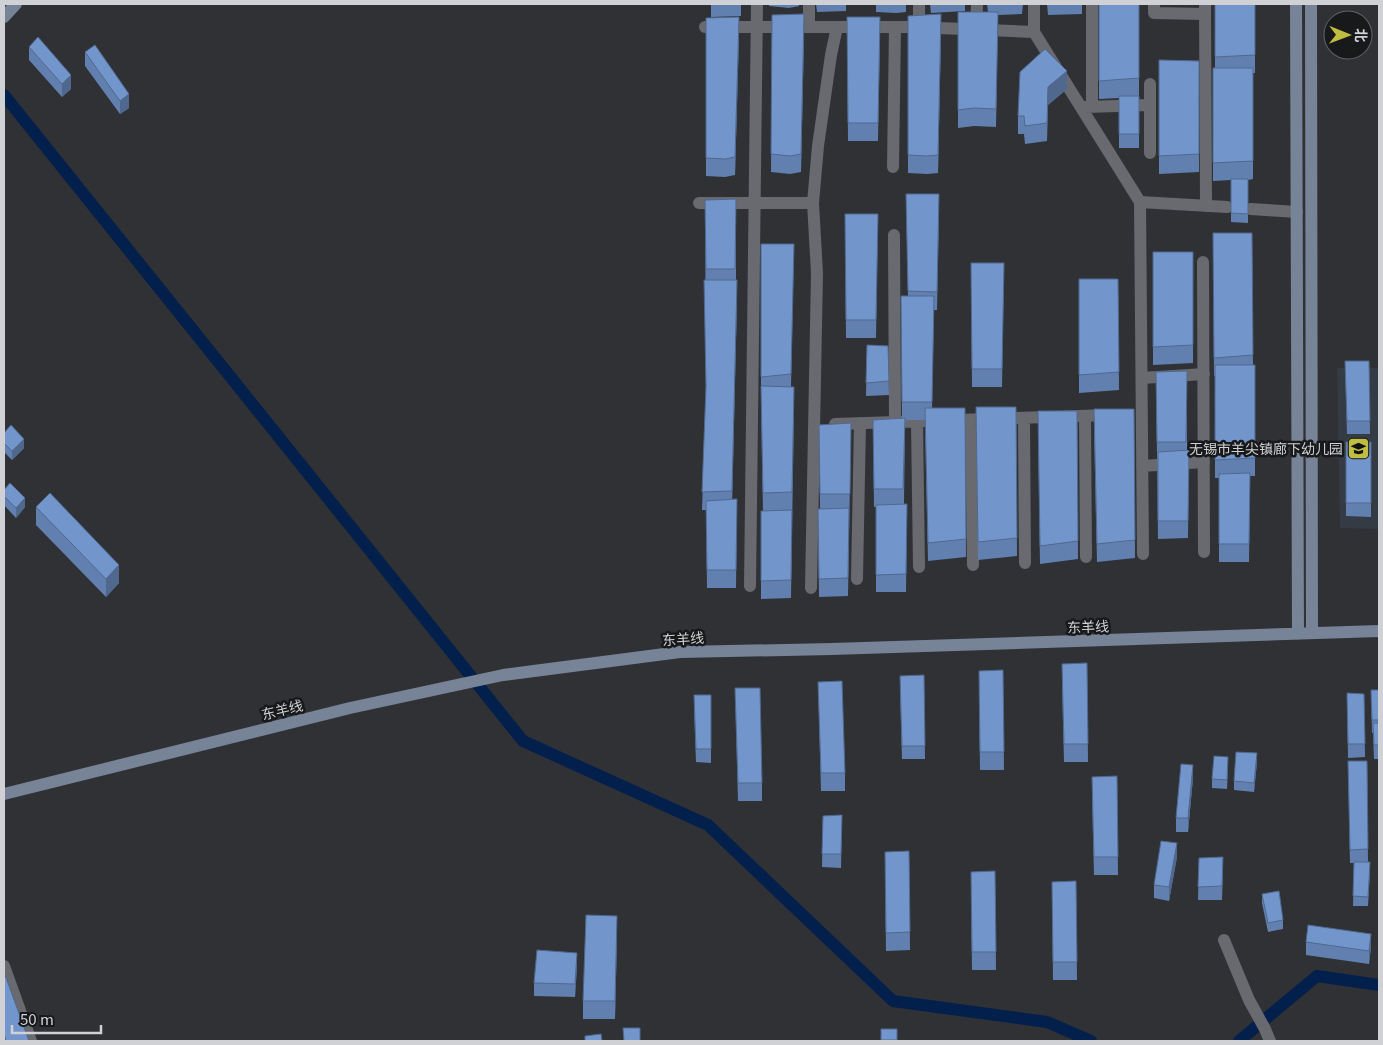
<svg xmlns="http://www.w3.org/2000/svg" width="1383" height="1045" font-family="Georgia,'Noto Sans SC',serif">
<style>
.built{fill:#353b44}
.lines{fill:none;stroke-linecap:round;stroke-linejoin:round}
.canal{stroke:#031f4c;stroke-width:12}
.street{stroke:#686a6f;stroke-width:12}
.secondary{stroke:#778397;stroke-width:12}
.wall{fill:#6280af}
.shaded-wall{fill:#50688e}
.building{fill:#7295cb;stroke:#50688e}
.labels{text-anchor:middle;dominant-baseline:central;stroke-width:5;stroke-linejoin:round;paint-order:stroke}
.poi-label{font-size:14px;fill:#d0d1d4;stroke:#18191b;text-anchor:end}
.street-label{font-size:14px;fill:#d0d1d4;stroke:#18191b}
</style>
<rect width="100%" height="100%" fill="#2f3135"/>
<path class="built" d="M1337,368h42v161l-39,-1z"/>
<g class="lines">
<path class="canal" d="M4,95l519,646 185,84 185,176 154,21 44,19
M1239,1041l78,-65 62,9"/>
<path class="street" d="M809,4v23
M919,4v23
M1092,4v103
M1154,4v9l51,1
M1205,4l1,202
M705,27h209l120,5 106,170 87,5
M976,29l1,-25
M1034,32v-28
M1085,107l65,-2
M1150,153v-69
M893,167l2,-140
M1140,202l3,352
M699,203h114
M1251,209l46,3
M894,235l1,187
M1203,262l1,290
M1142,378l62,-4
M1085,416l1,141
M1024,418l1,145
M971,420l2,145
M917,422l2,145
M835,424l275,-9
M1142,466l62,-4
M857,579l3,-156
M750,586l7,-582
M811,588l6,-315 -4,-70 5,-57 13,-91 6,-28
M1224,940l25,60 16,29 5,12
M4,966l27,75"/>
<path class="secondary" d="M1296,4l2,630
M1311,4l1,629
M4,17l12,-13
M4,794l346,-86 153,-33 177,-23 152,-3 547,-18"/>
</g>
<path class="wall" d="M711,4h30v12l-30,1z
M769,4h30v2l-10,2 -20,-2z
M816,4h30v7l-29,1z
M876,4h30v8l-10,1 -20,-1z
M930,4h35v7l-34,2z
M987,4h36l-1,10 -24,1 -2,112 -22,-1 -16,2v-116h30z
M1047,4h35v10l-34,1z
M1099,4h40v144h-20v-50l-20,1z
M1215,4h40v69h-2v106l-5,1v43l-17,-1v-42l-18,1v-113h2z
M772,15l32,17 -3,140 -11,2 -19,-2z
M908,16l33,16 -3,141 -11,1 -19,-1z
M847,17l33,18 -2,106h-30z
M706,18l33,17 -4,140 -10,2 -19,-1z
M29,47l42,42 -9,8 -33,-37z
M85,52l44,56 -9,6 -35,-48z
M1159,60l40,1v111l-40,2z
M1067,89l-19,16 -1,36 -22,3 -1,-10h-6v-18z
M906,194l33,18 -2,98h-3l-2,98h33l1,149 -38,4 -3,-141h-20l-1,84h3l-1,88h-30v-85h-2l-1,-87 29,-2 -1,-122h7z
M736,199v81l1,18 -5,201h5l-1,89h-29l-1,-78h-4l4,-119 -1,-191z
M845,214h33l-2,124h-30z
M1213,233h39l1,132h2v111h-5l-1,86h-30v-84h-4v-102h-1z
M761,244h33l-3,143 3,18 -3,193 -30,1v-88l19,-1 -17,1 -2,-107z
M1153,252h40v111l-40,2z
M971,263h33l-2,124h-30z
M1079,279h39l1,111 -40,3z
M867,345l21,1 1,49 -23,1z
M1345,361h24l1,73h-23z
M1187,371v79h2l-1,88 -30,1 -2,-167z
M1016,407l1,149 -39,4 -2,-135z
M1134,409l1,149 -38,4 -3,-135z
M1077,411l1,148 -38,5 -2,-135z
M851,423l-3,173 -29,1 -1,-88h2l-1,-84z
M4,433l20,15 -12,12 -8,-8z
M1346,442h25v75l-25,-1z
M4,490l21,17 -9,11 -12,-13z
M36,507l83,76 -13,14 -70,-72z
M1087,663l1,99h-24l-2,-80z
M1003,670l1,100h-24l-1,-81z
M924,675l1,84h-23l-2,-70z
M818,682l27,91v18h-24z
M735,688l27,95v18h-24z
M1371,690h8v69h-5l-1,-26h-1z
M1347,693l17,1 1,63 -17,1z
M711,695v68l-15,-1 -2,-54z
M1348,761h19l1,101 2,9 -2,35h-15l1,-43h-4z
M1257,762l-3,30 -20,-2v-9z
M1228,766l-1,23 -15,-1v-9z
M1117,776l1,99h-24l-2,-80z
M1193,778l-5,54h-12v-14z
M842,815l-1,53 -19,-1 1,-51z
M909,851l1,99 -24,1 -1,-81z
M1177,857l-8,44 -15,-3v-13z
M1199,858l24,13 -1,29h-24z
M995,871l1,99h-24l-1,-80z
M1076,881l1,99h-24l-1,-98z
M1262,894l21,26v9l-15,3 -6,-29z
M617,934l-2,85h-32v-18z
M1306,942l65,5 -2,17 -63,-9z
M577,966l-2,31 -41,-1v-13z
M881,1029h16v12h-16z"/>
<path class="shaded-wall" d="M804,14v18l-3,140v-18z
M941,14v18l-3,141v-18z
M739,17v18l-4,140v-18z
M1067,71v18l-19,16 -1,36 1,-54z
M71,75v14l-9,8v-13z
M129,94v14l-9,6v-13z
M737,280v18l-5,211v-18z
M24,439v9l-12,12v-9z
M25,498v9l-9,11v-10z
M119,565v18l-13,14v-18z
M1257,753v9l-3,30v-9z
M1193,765v13l-5,54v-14z
M1177,843v14l-8,44v-14z
M617,916v18l-2,85v-18z
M1371,934v13l-2,17v-13z
M577,953v13l-2,31v-13z"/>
<path class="building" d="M1099,4h40v74l-40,3z
M1215,4h40v51l-40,2z
M958,12h40l-2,97 -22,-1 -16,2z
M804,14l-3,140 -11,2 -19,-2 1,-139z
M941,14l-3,141 -11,1 -19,-1v-139z
M739,17l-4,140 -10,2 -19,-1v-140z
M847,17h33l-2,106h-30z
M38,37l33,38 -9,9 -33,-37z
M95,45l34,49 -9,7 -35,-49z
M1045,49l22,22 -19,16 -1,36 -22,3 -1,-10h-6l2,-44z
M1159,60l40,1v93l-40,2z
M1213,68h40v93l-40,2z
M1119,96h20v38h-20z
M1231,179h17v35l-17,-1z
M906,194h33l-2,98 -29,-1z
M736,199l-1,70h-29l-1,-69z
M845,214h33l-2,106h-30z
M1213,233h39l1,122 -39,3z
M761,244h33l-3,130 -30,3z
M1153,252h40v93l-40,2z
M971,263h33l-2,106h-30z
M1079,279h39l1,93 -40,3z
M704,280h33l-5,211 -30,1 4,-106z
M901,296h33l-2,106h-30z
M867,345l21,1 1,35 -23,2z
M1345,361h24l1,60h-23z
M1215,365h40v93l-40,2z
M1187,371l-1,71h-29l-1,-70z
M761,386l33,1 -2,105 -29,1z
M976,407h40l1,131 -39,4z
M925,408h40l1,131 -38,4z
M1094,409h40l1,131 -38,4z
M1038,411h39l1,130 -38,5z
M905,418l-2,71h-29l-1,-69z
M851,423l-1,71h-30l-1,-69z
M11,425l13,14 -12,12 -8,-8v-10z
M1346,442h25v61h-25z
M1189,450l-1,71h-30v-69z
M1250,473l-1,71h-30v-70z
M10,483l15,15 -9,10 -12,-12v-6z
M50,493l69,72 -13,14 -70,-72z
M737,499l-1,71h-29l-1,-69z
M907,504l-1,70 -30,1v-70z
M849,508l-1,70 -29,1 -1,-70z
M792,510l-1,70 -30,1v-70z
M1087,663l1,81h-24l-2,-80z
M1003,670l1,82h-24l-1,-81z
M924,675l1,71h-23l-2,-70z
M842,681l3,92h-24l-3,-91z
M735,688h25l2,95h-24z
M1371,690h8v30h-7z
M1347,693l17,1 1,50h-17z
M694,695h17v54h-15z
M1373,723h6v22h-5z
M1236,752l21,1 -3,30 -20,-2z
M1214,756l14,1 -1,23 -15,-1z
M1348,761h19l1,88 -18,1z
M1181,764l12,1 -5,53h-12z
M1117,776l1,81h-24l-2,-80z
M842,815l-1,39h-19l1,-38z
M1161,841l16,2 -8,44 -15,-2z
M909,851l1,81 -24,1 -1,-81z
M1223,857l-1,29 -24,1 1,-29z
M1354,862h16l-2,35 -15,-1z
M995,871l1,81h-24l-1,-80z
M1076,881l1,81h-24l-1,-80z
M1279,891l4,29 -15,3 -6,-29z
M586,915l31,1 -2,85h-32z
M1308,925l63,9 -2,17 -63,-9z
M537,950l40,3 -2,31 -41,-1z
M4,972l25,69h-23l-2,-7z
M623,1028h17v13h-16z
M881,1029h16v11h-16z
M601,1034l1,7h-17v-5z"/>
<defs>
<symbol id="school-square" viewBox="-11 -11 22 22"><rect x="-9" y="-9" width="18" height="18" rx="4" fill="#bfbe42" stroke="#18191b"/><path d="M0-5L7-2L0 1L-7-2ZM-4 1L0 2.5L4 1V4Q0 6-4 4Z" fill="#111"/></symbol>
</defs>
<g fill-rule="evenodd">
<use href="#school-square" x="1346" y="436" width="25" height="25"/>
</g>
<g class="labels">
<g class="poi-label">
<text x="1343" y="448">无锡市羊尖镇廊下幼儿园</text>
</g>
<g class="street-label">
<text transform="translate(1088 626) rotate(-2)">东羊线</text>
<text transform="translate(683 638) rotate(-4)">东羊线</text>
<text transform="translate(282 709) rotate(-14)">东羊线</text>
</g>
</g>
<rect width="1383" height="1045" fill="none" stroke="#d0d1d4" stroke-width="10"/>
<g transform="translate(1348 35) rotate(91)"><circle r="24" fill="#18191b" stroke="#626365"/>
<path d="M0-4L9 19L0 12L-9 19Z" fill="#bfbe42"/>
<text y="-8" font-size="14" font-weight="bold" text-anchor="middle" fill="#d0d1d4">北</text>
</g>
<path d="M12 1025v8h89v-8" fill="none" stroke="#d0d1d4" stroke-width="2.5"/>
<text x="20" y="1025" font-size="15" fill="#d0d1d4" stroke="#18191b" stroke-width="4" paint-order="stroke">50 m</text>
</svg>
